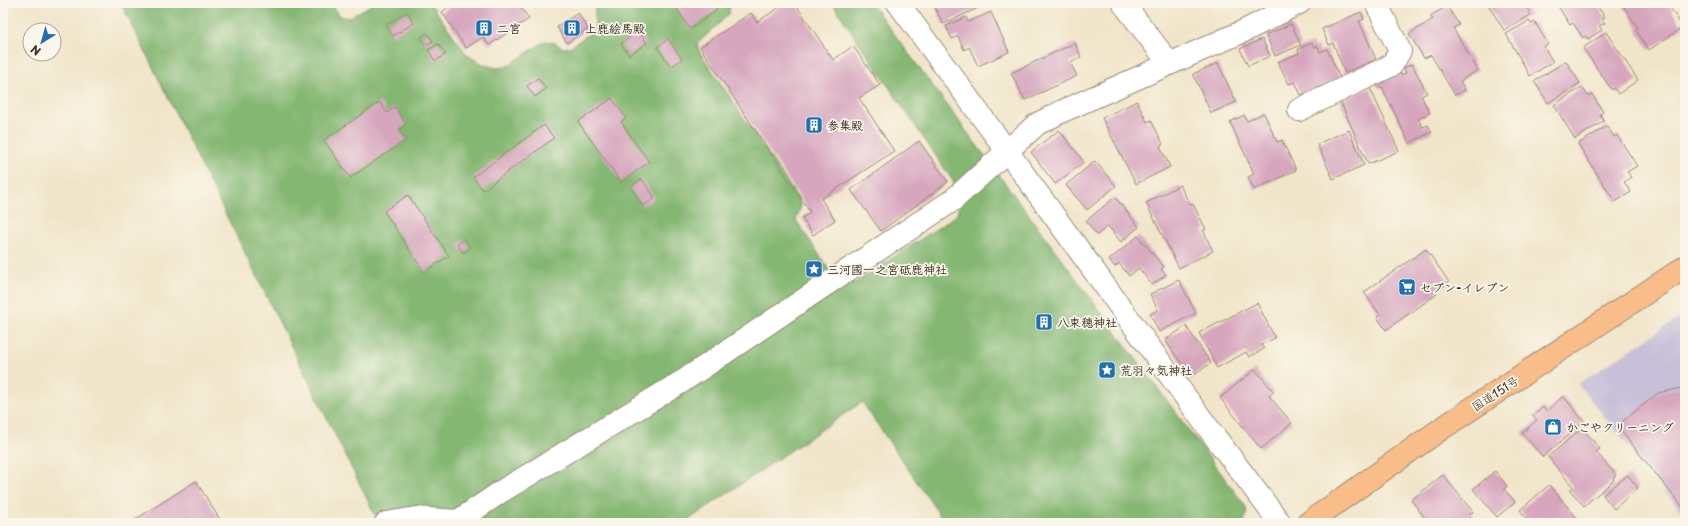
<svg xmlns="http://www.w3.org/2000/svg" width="1688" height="526" font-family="'Playpen Sans','Klee One',sans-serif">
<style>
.industrial{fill:#c8c0d8}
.forest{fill:#84b772;stroke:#607048}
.building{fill:#d6a6be}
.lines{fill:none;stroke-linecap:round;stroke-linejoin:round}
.minor-casing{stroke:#968874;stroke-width:24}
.trunk-casing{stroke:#968874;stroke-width:24}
.minor{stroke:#fff;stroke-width:22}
.trunk{stroke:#f8bd89;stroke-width:22}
.labels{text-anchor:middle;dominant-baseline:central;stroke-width:3.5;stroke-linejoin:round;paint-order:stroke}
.poi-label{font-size:12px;font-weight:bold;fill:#3b2a1e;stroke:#fbf7ec;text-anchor:start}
.street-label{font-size:12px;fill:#3b2a1e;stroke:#fbf7ec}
</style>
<rect width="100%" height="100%" fill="#fbf7ec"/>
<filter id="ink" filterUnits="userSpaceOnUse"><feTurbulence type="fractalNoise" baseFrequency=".025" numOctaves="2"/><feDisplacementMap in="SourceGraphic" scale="8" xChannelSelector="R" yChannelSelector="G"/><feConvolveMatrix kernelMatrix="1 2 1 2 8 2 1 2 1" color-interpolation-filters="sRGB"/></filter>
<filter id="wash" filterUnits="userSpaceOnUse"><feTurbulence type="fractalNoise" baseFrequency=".012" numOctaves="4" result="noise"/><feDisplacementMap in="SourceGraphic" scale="16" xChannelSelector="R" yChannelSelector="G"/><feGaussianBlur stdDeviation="0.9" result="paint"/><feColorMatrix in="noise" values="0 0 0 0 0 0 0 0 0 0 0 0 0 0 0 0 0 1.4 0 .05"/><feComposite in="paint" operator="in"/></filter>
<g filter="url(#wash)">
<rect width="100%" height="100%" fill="#f1e5c9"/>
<path class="industrial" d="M1685,314v202l-107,-132z"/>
<path class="forest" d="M121,3h210l9,13 9,2 25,-15h56l38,53 17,9 11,3 10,-1 39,-26 10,2 8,5 7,-1 25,-17v-27h135l-1,11 -32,30 2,7 100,149 2,6 -5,14 40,60 19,3 102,-68 6,-19 -131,-193h39l375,504 1,8 -4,8h-298l-83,-121 -178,121h-305z"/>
<g id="blocks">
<path class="building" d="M453,3h65l11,16 -40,26 -6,-8 -17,11 -24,-36z
M673,3h39l5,7 -27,19z
M786,3h9l38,57 20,-14 27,39 -21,13 35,53 -73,48 14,21 -22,15 -11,-17 8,-6 -110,-165 51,-34 6,9z
M933,3h56l-46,21z
M1487,3h37l7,12 -27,15z
M1556,3h39l10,14 -3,2 3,4 -6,3 3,4 -14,9 -2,-3 -3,2 -10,-15 -3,2z
M1621,3h46l16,24 -34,23 -13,-20 3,-1z
M1447,6l12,19 -6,3 25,42 -18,11 5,9 -10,5 -24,-40 -7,3 -15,-24 24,-15 -3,-3z
M407,12l7,11 -21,13 -7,-11z
M991,12l18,40 -31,14 -9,-19 -5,3 -6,-14 -6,3 -6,-13 20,-9 2,5z
M1361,12l3,7 -5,2 17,38 -31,14 -12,-30 -4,2 -7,-16z
M578,13l10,16 -21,14 -10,-16z
M1529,21l2,3 4,-2 13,22 -4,3 9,15 -23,14 -24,-42z
M1291,24l10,21 -26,11 -9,-21z
M639,31l8,12 -18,12 -8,-11z
M1606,32l32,48 -20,14 -4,-6 -2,2 -29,-42z
M427,33l6,8 -7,4 -5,-8z
M668,39l14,20 -11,8 -14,-20z
M1262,39l8,17 -22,10 -8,-17z
M1075,43l6,14 -11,5 7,14 -52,24 -14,-27z
M1312,43l2,4 4,-1 2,6 7,-3 13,29 -39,17 -6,-13 -6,2 -11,-22 21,-9 -1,-4z
M438,44l8,10 -11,7 -7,-11z
M1566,61l14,22 -32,20 -14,-22z
M1218,63l18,39 -25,11 -18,-39z
M1412,64l15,29 -6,3 9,17 -12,6 5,8 5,-2 4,7 -23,11 -27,-56 -3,1 -4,-7 23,-11 3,5 5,-2 -2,-5z
M538,78l8,11 -11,8 -8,-11z
M1582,87l6,9 4,-2 11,18 -3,2 4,7 -29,18 -21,-34z
M1370,88l29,63 -31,13 -28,-63z
M612,98l14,20 -5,4 28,40 -28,20 -43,-60z
M1137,101l10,21 4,-2 12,24 -3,2 10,21 -34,17 -34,-66z
M380,102l7,11 8,-6 11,17 -7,6 7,10 -56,38 -26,-38z
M1264,113l13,29 5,-2 14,30 -42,20 -6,-13 6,-3 -24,-52 14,-7 3,6z
M544,125l10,13 -71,52 -10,-13z
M1607,126l7,11 3,-2 20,31 -10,6 4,5 -7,5 7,10 -16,10 -37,-58z
M1059,130l25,32 -29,22 -24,-32z
M1349,130l15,35 -31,14 -16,-35z
M919,141l29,41 -67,49 -30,-41z
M1095,161l21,25 -29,24 -21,-25z
M642,179l13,19 -12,8 -13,-19z
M1180,185l10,20 3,-1 13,25 -3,1 10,21 -34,17 -33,-65z
M408,195l41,61 -25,16 -40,-61z
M1115,197l24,30 -18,15 -13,-16 -11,9 -11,-14z
M1138,236l26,31 -3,2 5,6 -14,10 -13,-17 -10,8 -10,-13 -4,4 -6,-7z
M465,239l5,9 -7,5 -6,-9z
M1426,249l23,33 -14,10 2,2 -51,36 -9,-13 3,-2 -16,-23z
M1179,280l17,33 -37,19 -9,-18 8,-4 -8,-16z
M1257,303l18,35 -14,7 3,4 -15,8 -3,-5 -29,16 -18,-35z
M1042,314l10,11 -6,6 -10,-11z
M1186,326l25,37 -20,14 -26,-37z
M1255,369l19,23 -5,4 23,27 -31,26 -41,-51z
M1685,386v124l-68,-84 41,-33 24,-5z
M1563,396l21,25 -41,36 -21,-24 15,-13 -4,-4 10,-9 4,4z
M1582,428l18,21 -4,3 20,23 -3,3 1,2 -30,26 -14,-16 3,-3 -25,-30z
M1495,471l12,15 -3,3 11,13 -18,15 -24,-28z
M1443,475l30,37 -4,3 6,8h-46l-18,-23z
M1628,475l10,13 -24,21 -11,-14z
M196,481l26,42h-92z
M1549,485l32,38h-51l-10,-13z"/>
</g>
</g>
<g filter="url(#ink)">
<use href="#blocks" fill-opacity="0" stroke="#968874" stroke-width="1"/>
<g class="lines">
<defs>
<path id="minor" d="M898,3l109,148 196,270 77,102
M1123,3l46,60
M1299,110l93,-45 8,-14 -24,-48
M386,523l30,-5 41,3
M455,523l47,-32 181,-110 129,-87 141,-94 84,-76 28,-14 179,-79 55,-28"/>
<path id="trunk" d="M1308,523l133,-94 244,-162"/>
</defs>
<use href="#minor" class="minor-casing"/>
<use href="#trunk" class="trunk-casing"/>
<use href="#minor" class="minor"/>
<use href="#trunk" class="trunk"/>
</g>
</g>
<defs>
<symbol id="building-square" viewBox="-11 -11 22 22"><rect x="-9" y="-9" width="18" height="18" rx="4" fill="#1f6fb2" stroke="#fbf7ec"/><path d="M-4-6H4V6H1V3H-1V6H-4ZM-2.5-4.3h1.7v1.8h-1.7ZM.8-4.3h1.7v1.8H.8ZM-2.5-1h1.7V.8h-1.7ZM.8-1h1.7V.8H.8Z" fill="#fff"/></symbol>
<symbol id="sight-square" viewBox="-11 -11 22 22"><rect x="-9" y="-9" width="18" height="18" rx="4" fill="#1f6fb2" stroke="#fbf7ec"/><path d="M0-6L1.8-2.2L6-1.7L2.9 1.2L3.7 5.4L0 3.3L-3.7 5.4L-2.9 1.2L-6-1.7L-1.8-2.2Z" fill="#fff"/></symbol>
<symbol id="supermarket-square" viewBox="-11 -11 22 22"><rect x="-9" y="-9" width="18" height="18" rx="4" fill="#1f6fb2" stroke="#fbf7ec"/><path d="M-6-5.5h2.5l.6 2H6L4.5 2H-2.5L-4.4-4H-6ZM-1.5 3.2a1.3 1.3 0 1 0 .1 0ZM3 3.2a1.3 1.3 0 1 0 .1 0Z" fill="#fff"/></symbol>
<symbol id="shop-square" viewBox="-11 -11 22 22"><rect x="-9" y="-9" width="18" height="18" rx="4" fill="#1f6fb2" stroke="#fbf7ec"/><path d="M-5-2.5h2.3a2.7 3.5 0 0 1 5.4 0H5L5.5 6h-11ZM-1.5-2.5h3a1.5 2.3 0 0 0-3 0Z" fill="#fff"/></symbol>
</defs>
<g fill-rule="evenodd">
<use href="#building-square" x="474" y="18" width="20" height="20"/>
<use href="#building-square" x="562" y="18" width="20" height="20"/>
<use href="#building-square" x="804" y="115" width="20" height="20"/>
<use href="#sight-square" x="804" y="259" width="20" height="20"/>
<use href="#supermarket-square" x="1397" y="277" width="20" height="20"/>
<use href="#building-square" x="1034" y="312" width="20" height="20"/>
<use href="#sight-square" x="1097" y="360" width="20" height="20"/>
<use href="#shop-square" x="1543" y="417" width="20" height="20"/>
</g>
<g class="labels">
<g class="poi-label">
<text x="497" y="28">二宮</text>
<text x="585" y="28">上鹿絵馬殿</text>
<text x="827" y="125">参集殿</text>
<text x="827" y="269">三河國一之宮砥鹿神社</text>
<text x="1420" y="287">セブン-イレブン</text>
<text x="1057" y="322">八束穂神社</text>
<text x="1120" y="370">荒羽々気神社</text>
<text x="1566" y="427">かごやクリーニング</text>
</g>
<g class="street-label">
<text transform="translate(1495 393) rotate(-33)">国道151号</text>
</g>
</g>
<rect width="1688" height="526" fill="none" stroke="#fbf7ec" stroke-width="16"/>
<g transform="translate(42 42) rotate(217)"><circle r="19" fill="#fbf7ec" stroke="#aea59a"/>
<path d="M0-3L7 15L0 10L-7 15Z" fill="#1f6fb2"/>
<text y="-6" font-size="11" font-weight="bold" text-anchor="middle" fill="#3b2a1e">N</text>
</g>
</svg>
